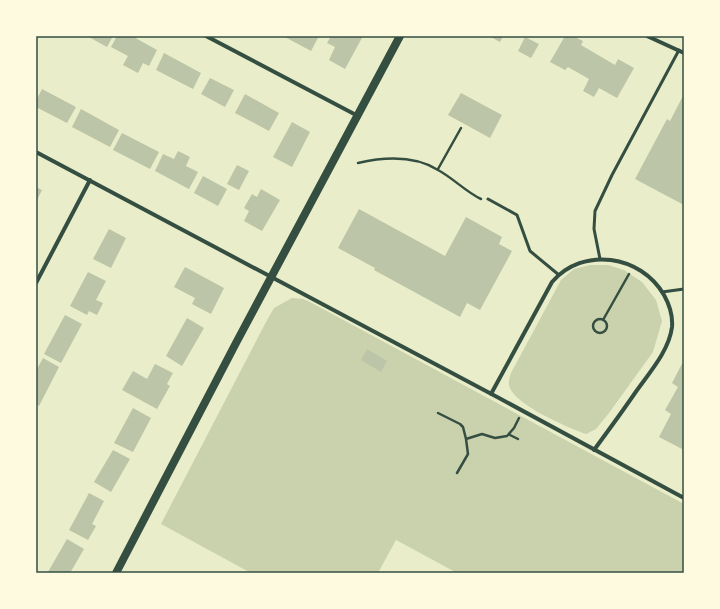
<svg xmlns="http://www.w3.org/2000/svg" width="720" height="609" font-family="'Alegreya Sans',sans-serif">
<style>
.green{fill:#cad2ad}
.building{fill:#bcc5a7}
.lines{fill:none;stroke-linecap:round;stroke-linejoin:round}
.path{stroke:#344e41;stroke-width:2.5}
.service{stroke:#344e41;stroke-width:3}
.minor{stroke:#344e41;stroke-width:4}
.secondary{stroke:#344e41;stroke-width:8}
.neatline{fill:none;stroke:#344e41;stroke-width:1.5}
</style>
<rect width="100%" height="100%" fill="#e9edc9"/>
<path class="green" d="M590,265h18l16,5 18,12 14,18 6,21 -9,31 -44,61 -13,16 -10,5c-17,-6 -74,-30 -77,-49 -1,-3 1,-9 2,-12l50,-93 13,-11z
M292,298l11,1 7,3 374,202v69h-227l-61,-33 -18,33h-127l-90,-49 105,-202 8,-14z"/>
<path class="building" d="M87,36h26l-6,11z
M117,36h15l25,14 -8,16 -6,-3 -5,10 -15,-8 5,-9 -17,-9z
M283,36h36l-8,15z
M331,36h5l4,2 1,-2h22l-18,33 -16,-9 6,-13 -8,-4z
M489,36h14l-3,6z
M565,36h8l10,5 -2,4 34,20 3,-6 16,9 -17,30 -18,-10 -5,9 -11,-6 6,-12 -21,-12 -3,3 -15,-8z
M525,37l14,7 -8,14 -13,-7z
M164,53l37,20 -8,16 -37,-19z
M210,78l24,12 -9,17 -24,-13z
M42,89l34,18 -9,16 -31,-16v-6z
M461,93l41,22 -12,23 -42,-23z
M245,94l34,19 -10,18 -34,-18z
M684,94v111l-49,-26 32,-60 3,2z
M81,109l38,21 -9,17 -38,-20z
M292,122l18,10 -18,35 -19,-10z
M122,133l37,19 -9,17 -37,-19z
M178,151l12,6 -4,9 12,6 -9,17 -34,-18 8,-17 11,5z
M237,165l12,6 -10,19 -12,-6z
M203,176l24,13 -9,17 -24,-13z
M36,187l6,3 -6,12z
M261,189l19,11 -18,31 -18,-10 5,-10 -5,-3 8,-14 5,3z
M359,209l86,47 21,-39 36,20 -3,7 13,7 -32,59 -13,-7 -7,14 -86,-47 1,-2 -37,-20z
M109,229l17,9 -15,30 -18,-9z
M185,267l39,21 -13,26 -19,-10 3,-6 -21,-11z
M88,272l18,9 -10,19 7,3 -6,12 -8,-4 -2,4 -17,-9z
M65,315l17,9 -21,39 -17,-9z
M187,318l17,10 -22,38 -16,-10z
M367,349l20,12 -6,11 -20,-12z
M43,358l16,9 -20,39 -3,-2v-33z
M684,360v90l-25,-13 12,-23 -6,-4 13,-23 -6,-4z
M155,364l18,9 -6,11 3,2 -13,23 -35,-19 11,-19 14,8z
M133,408l18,10 -18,34 -19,-9z
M113,450l17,9 -19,33 -17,-10z
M89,493l15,8 -12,23 4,2 -8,14 -19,-10z
M67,539l17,10 -14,24h-20l-2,-1z"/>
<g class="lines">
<path class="path" d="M358,163c26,-6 56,-8 80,7 15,8 28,22 43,29
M438,169l23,-41
M593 326a7 7 0 1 1 14 0a7 7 0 1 1-14 0Z
M603,320l26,-46
M438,413l22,11 3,3 3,12
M510,435l8,4
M457,473l11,-19 -2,-15 16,-5 13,4 12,-2 7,-8 5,-10"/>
<path class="service" d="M488,199l29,16 13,36 29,24
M600,259l-6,-30 1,-18 17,-36 67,-125
M662,292l22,-3"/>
<path class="minor" d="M206,36l152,80
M647,36l37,17
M36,152l463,246 185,100
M36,283l54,-103
M491,394l61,-112c31,-36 89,-27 112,13 5,9 9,20 8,32 -3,24 -23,46 -37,66 -13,19 -27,38 -41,57"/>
<path class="secondary" d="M116,573l120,-230 164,-307"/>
</g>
<rect width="720" height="609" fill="none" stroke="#fefae0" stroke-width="74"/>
<rect x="37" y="37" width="646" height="535" class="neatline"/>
</svg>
